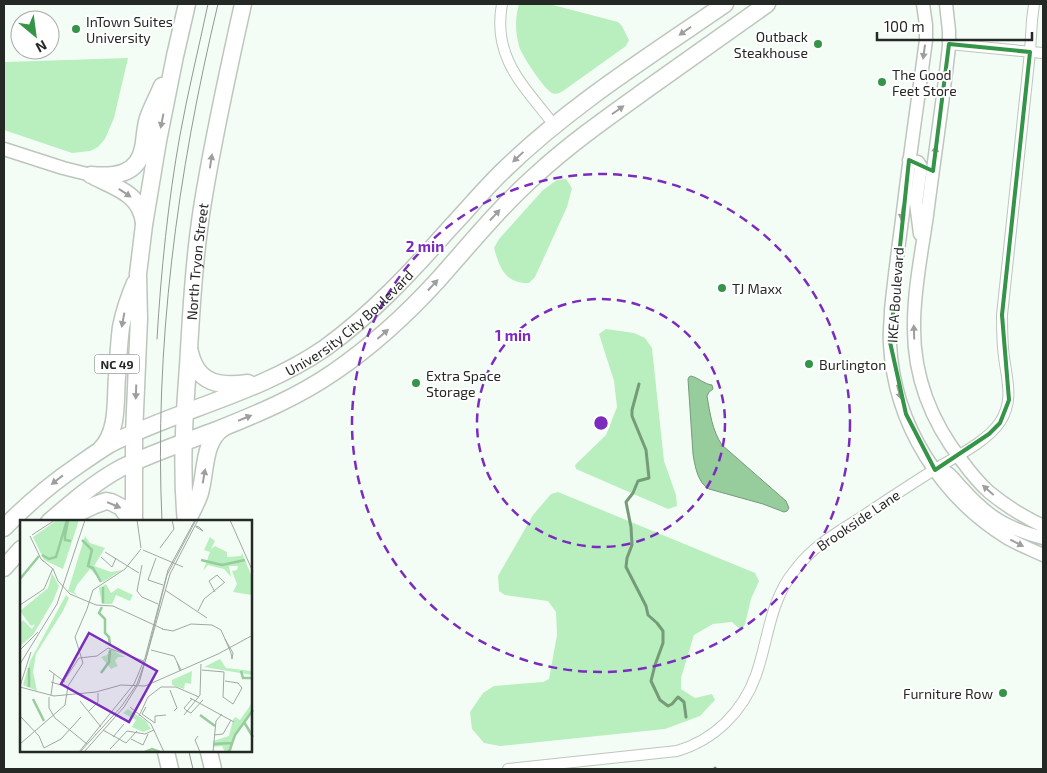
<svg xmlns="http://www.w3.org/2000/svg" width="1047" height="773" font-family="'Exo 2',sans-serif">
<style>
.green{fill:#b9efbe}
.water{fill:#97cc9c;stroke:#759b79}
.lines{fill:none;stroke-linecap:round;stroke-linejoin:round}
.stream{stroke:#759b79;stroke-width:3}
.minor-casing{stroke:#bdc6bd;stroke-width:12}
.tertiary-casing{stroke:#bdc6bd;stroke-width:15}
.primary-casing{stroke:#bdc6bd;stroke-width:19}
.minor{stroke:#fff;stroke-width:10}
.tertiary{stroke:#fff;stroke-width:12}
.primary{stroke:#fff;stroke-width:16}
.tram{stroke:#929993;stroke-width:1}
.oneway{fill:#9d9f9d}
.marked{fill:none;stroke:#349447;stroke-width:4;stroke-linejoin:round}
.ring{fill:none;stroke:#7b2cbf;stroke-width:2.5;stroke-dasharray:9 6}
.poi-dot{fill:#349447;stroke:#fff;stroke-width:2}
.labels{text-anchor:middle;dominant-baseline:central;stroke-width:4;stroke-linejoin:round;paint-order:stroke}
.shield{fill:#fff;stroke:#666967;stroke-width:1}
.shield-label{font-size:12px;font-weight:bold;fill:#252926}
.poi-label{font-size:14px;fill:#252926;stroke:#fff;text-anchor:start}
.street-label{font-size:14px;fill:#252926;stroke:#fff}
.inset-river{fill:none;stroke:#97cc9c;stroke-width:2.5}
.inset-road{fill:none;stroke:#a1a8a2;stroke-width:1}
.view{fill:#7b2cbf;fill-opacity:0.15;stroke:#7b2cbf;stroke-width:2.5}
.inset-edge{fill:none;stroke:#252926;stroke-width:2.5}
.centre{fill:#7b2cbf;stroke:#fff;stroke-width:2.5}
.ring-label{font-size:15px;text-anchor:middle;font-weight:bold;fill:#7b2cbf;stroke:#fff;stroke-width:4;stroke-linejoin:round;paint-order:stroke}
</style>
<rect width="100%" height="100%" fill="#f4fdf5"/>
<path class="green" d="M519,4h30l69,18 4,4 7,14 -3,6 -63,45c-3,2 -7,4 -11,2 -8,-4 -30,-37 -33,-47 -4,-15 -4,-28 0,-42z
M128,58l-14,60 -9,21 -7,8 -8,4 -18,2 -68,-23v-68z
M566,179l6,9 -5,19 -32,70 -6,6c-24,0 -29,-14 -35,-35l5,-9 44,-49 14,-10z
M606,329l28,4 11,5 7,10 12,113 12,34 1,11 -9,3 -92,-40 -1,-4 31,-30 11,-28 -3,-26 -15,-47z
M558,492l197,81 4,8 -8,18 -6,25 -3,7 -10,-9 -19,2 -19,11 -13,43v11l14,9 17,-4 3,6 -15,16 -35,13 -165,17 -16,-3 -12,-14 -2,-17 13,-19 11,-7 49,-4 6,-3 8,-44 -1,-23 -8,-11 -43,-6 -6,-4 -1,-15 35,-61 18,-21z"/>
<path class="water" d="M691,376c8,2 13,8 21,9l1,4 -4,3 -2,4c3,17 5,34 15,49l64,56 3,7 -2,3 -3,1 -21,-8 -54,-15c-11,-6 -14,-22 -16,-35l-5,-75 1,-2z"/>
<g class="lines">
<path class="stream" d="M639,384l-7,26v6l14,34 3,28 -11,3 -5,12 -7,9 5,25 1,18 -5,13 -1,9 20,39 2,9 9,8 6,8v12l-8,22 -4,16 9,19 8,6 4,-2 6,-7 6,5 2,15
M715,768l1,1"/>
<defs>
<path id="minor" d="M502,4c-10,54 22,82 52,121
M949,44l94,9
M508,769l169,-18c37,-11 66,-39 79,-76 13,-37 13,-73 39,-105 17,-23 41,-37 65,-52 27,-18 54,-36 82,-53 19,-11 46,-25 58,-43 14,-21 7,-42 4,-65 -2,-14 -2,-28 -2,-42l28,-263 2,-32 2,-16"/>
<path id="tertiary" d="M923,4l3,21v15c-8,60 -17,120 -24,180 -4,30 -8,60 -11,90 0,11 -2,22 -1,34 4,80 51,154 119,195 11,6 23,11 34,16
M946,4l3,27v15c-6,56 -15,113 -22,169 -5,36 -13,73 -13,109 -1,52 16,96 48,137 8,11 17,22 27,31 17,14 35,25 54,34
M4,149l59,19 28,7
M909,160l9,2 3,5 -5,36 4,31
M935,470c13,-2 19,10 27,18 26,29 44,40 81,50"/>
<g id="primary">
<path d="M91,175c23,2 47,0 52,-27 2,-10 2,-21 5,-30 4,-11 10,-22 14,-32"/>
<path d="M95,177c23,11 46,18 49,46"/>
<path d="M190,352c7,32 30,35 58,31"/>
<path d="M100,450c19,-18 15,-50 17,-73 1,-17 2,-34 4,-50 3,-15 8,-30 14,-44"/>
<path d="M49,522c22,-19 46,-40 72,-54 31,-15 64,-26 96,-38 40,-16 81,-33 117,-58 38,-26 73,-58 104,-92 32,-36 62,-73 98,-105 36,-33 75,-60 114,-88 39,-28 78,-55 117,-83"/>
<path d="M59,522l36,-17 11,-4 5,1 10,5 11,15"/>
<path d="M134,522v-88l5,-115 -1,-45 6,-49 14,-84 17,-85 12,-52"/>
<path id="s1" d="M186,522c-5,-52 -2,-103 2,-155 3,-53 6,-107 14,-159 11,-69 26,-137 41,-204"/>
<path d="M187,522c4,-10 10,-19 13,-29 6,-21 3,-52 23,-65"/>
<path id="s2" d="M4,528c23,-24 48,-45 76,-64 10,-7 20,-14 30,-20 70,-35 150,-51 215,-96 47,-34 86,-76 124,-119 19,-20 36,-41 56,-60 66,-64 145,-113 220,-165"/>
<path d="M4,568l17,-19"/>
<path d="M166,752l4,17"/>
<path d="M209,752l4,17"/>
</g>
</defs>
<use href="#minor" class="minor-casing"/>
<use href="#tertiary" class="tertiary-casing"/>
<use href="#primary" class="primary-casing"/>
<use href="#minor" class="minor"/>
<use href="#tertiary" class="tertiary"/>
<use href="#primary" class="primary"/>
<path class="tram" d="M157,339c4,-68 11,-137 23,-204 8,-44 19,-88 28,-131
M162,522c-8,-176 15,-347 56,-518
M189,752l4,17"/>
</g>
<defs><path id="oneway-solid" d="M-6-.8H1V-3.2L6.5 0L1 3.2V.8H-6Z" transform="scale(1.25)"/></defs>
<g class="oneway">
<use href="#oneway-solid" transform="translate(685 31) rotate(145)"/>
<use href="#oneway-solid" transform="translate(924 52) rotate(98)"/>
<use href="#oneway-solid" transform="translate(618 110) rotate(-35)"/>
<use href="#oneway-solid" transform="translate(162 121) rotate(101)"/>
<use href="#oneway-solid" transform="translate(935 153) rotate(-82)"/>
<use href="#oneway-solid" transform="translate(518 157) rotate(137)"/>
<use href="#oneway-solid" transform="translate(211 161) rotate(-81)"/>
<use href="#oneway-solid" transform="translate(125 193) rotate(34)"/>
<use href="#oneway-solid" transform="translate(902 213) rotate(97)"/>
<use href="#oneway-solid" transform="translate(495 215) rotate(-47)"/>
<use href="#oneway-solid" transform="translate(433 285) rotate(-47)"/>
<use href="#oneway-solid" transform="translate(123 320) rotate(101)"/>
<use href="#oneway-solid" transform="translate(914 332) rotate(-92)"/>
<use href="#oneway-solid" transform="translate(383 334) rotate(-41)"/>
<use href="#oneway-solid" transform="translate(136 392) rotate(92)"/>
<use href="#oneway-solid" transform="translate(899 392) rotate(74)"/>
<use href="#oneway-solid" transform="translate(245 418) rotate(-22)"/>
<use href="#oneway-solid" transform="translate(204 476) rotate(-80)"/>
<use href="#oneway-solid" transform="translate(57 480) rotate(142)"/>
<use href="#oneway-solid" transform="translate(988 490) rotate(-139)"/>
<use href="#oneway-solid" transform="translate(114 505) rotate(23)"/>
<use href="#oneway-solid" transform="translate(1017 543) rotate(27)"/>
</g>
<path class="marked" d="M949,44l81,8 -28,263 7,85 -9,23 -11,11 -54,36 -29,-56 -16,-72 19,-182 24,11z"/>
<g class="ring">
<circle cx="601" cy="423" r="124"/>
<circle cx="601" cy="423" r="249"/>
</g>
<g class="poi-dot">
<circle cx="76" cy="29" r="5"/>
<circle cx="818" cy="44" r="5"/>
<circle cx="882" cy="82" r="5"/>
<circle cx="722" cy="288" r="5"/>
<circle cx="809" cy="364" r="5"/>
<circle cx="416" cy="383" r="5"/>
<circle cx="1003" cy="693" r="5"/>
</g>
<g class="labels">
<rect class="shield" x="94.5" y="354.5" width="45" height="19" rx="4"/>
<g class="shield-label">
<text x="117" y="364">NC 49</text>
</g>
<g class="poi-label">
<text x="86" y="21">InTown Suites<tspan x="86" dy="16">University</tspan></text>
<text x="808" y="36" text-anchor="end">Outback<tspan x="808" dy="16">Steakhouse</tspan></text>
<text x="892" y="74">The Good<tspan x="892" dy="16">Feet Store</tspan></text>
<text x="732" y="288">TJ Maxx</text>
<text x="819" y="364">Burlington</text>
<text x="426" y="375">Extra Space<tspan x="426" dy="16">Storage</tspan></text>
<text x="993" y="693" text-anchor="end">Furniture Row</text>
</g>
<g class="street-label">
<text stroke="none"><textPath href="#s1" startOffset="261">North Tryon Street</textPath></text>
<text transform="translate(895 295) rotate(-86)">IKEA Boulevard</text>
<text stroke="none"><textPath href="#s2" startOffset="406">University City Boulevard</textPath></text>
<text transform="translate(858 520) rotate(-34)">Brookside Lane</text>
</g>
</g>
<g transform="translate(20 520)">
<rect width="232" height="232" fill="#f4fdf5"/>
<path d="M37,0h22l-16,49 -19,-9 -11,-23zM65,16l5,7 15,5 -11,18 17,6 11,-2 -19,12 -13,-13 -13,16 -3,7 4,4 -10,-5zM190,17l5,4 -4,8 4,-3 12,6v5l14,-1 1,-3 10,24v18l-19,-3 4,-8 -5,-13 5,-1 1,-4h-9l2,11 -7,-8 -16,-4 -5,6 7,-19 -6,-2zM32,53l7,13 -6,15 -20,34 -13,11v-23l3,-3 9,9 3,-5 -4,2 -11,-15 28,-23zM86,64l5,9 7,-5 15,7 -3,6 -14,-6 -4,9h-10l-3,-16zM46,75l3,3 -6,13 -27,43 -3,18 4,19 -14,-6 7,-24zM90,129l15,8h-7l-3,4 3,5 -7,3 -10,-12 6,-2zM200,139l6,9 26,3v4l-48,-8zM172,151l-1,13 -6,-1 -1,6 -12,-4v-5zM232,183v7l-18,26 -3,16h-6l-3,-6 -9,1v-6l16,-5 4,-16 2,-3 5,3zM108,189l18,12 5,8 -8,3 -11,-5 4,-7 -13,-7z" fill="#b9efbe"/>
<path class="inset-river" d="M48,0l-3,16v4l6,1M62,20l10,10 -4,16 5,2 8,14M22,35l7,4 7,-2 11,-37M181,40l21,5 23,-5M0,59l19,-23M83,67v16M82,87l-3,6 6,6v14l4,4 1,8M221,151l2,7h10M81,153l8,-11 1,-12M9,167v-19M13,179l11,22M180,195l15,11M224,202l9,15M194,224l18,-1M125,232l7,-3 8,3M209,232l6,-17 18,-25"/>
<path class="inset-road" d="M117,0l4,28M210,0l23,52M176,6l3,1 4,4 -7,-4zM12,15l23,-15M10,16l11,23M140,28l14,-19 -2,-9M123,30l40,17M85,32l34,21M81,37l11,10 4,-9M136,38l-8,22 15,5M24,42l-3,-3 12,10 5,12 12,13 26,11 17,1 50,23M122,45l-5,26 5,6 16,7M145,70l42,28M195,72l-6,-11 8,-6 8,8M0,85l24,-16 9,-21M67,89l6,-19 32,-21 16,-20M178,91l6,-12 21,-17M142,109l11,2 18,-7 21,1 9,5 4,9M205,119l8,14 -1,6 -1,-6zM0,130l18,-18M131,130l23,6 3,6M0,144l37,-60 28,-84M29,150l16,12M182,150l22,2 -1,25 10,7 9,-16 -4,-5 -13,-2M160,151l-3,-9 4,8M31,162l10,3 18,-27 18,-2 11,-8 36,13M0,166l11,-34M0,167l34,9 42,-4 25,-7 24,1 73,-32 35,-19M150,170l7,18 -3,3M31,175l3,-21M29,177v11l6,10 32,26M170,178l44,24M60,181l21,26M110,187l21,17 13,28M126,187l-4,7 13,9v-7l11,-1M69,191l9,-9v-9M167,191l4,2 12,-13M167,191l-3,-3 8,-9M164,195l16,-20 1,-31M119,196l9,-19 13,-10h15l23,10M1,197l18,19 5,12 17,-9 20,-22M83,210l23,13 11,-12M194,215l9,-1 8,-14M178,216l-3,4 5,12M93,217l11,-13M111,219l12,6 5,-11M0,224l45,-39 3,-19 15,-23 -8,-26 12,-28M90,229l17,-18 18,3 9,-4M59,232l55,-68 11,-26 23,-88 27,-50M60,232l41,-45 16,-23 9,-25 21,-84 29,-55M64,232l40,-45 15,-24 31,-109 28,-54M193,232l3,-31 6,-7"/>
<path class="view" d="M69,113l68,38 -28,51 -68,-38z"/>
<rect width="232" height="232" class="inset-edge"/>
</g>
<circle cx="601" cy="423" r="8" class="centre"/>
<g class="ring-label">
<text x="425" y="252">2 min</text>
<text x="513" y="341">1 min</text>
</g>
<rect width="1047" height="773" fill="none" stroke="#252926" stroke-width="10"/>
<g transform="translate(35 35) rotate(151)"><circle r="24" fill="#ffffff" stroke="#a8a9a8"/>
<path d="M0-4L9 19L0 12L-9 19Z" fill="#349447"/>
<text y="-8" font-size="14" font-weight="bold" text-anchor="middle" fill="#252926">N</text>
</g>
<path d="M877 32v8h155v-8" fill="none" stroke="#252926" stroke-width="2.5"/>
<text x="884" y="32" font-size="15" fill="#252926" stroke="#ffffff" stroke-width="4" paint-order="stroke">100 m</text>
</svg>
